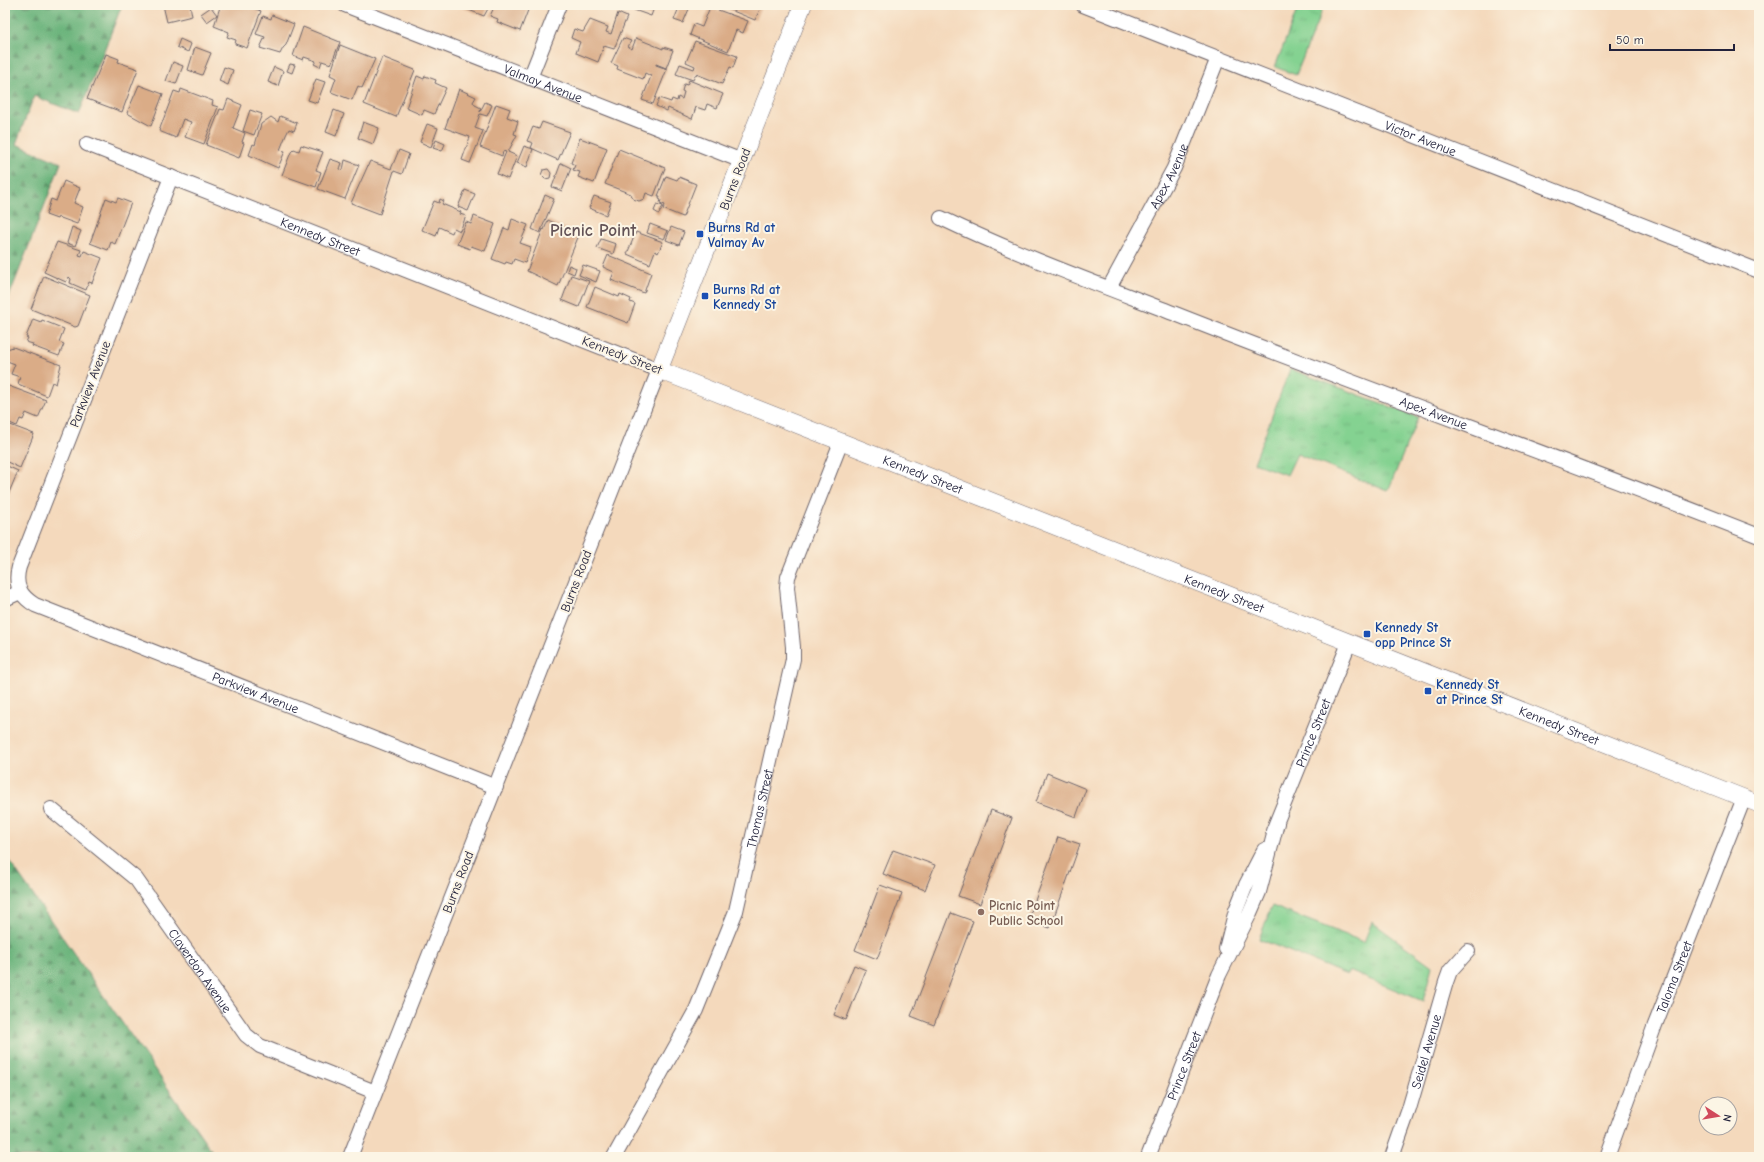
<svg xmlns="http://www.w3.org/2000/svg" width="1764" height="1162" font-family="'Comic Neue',sans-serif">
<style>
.forest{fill:url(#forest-firs);stroke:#466b5b}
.park{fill:url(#park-tufts);stroke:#537a66}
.building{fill:#daac87}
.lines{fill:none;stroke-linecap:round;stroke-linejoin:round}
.minor-casing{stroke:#6c6268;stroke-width:16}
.tertiary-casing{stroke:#6c6268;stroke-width:18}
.minor{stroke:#fff;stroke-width:14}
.tertiary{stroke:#fff;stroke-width:17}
.transit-dot{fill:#1a4fb4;stroke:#fcf5e5;stroke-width:1.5}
.education-dot{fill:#8d6e63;stroke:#fcf5e5;stroke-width:1.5}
.labels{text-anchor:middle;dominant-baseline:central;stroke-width:4;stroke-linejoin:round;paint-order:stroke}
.street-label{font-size:13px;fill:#22223b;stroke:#fcf5e5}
.transit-label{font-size:13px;font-weight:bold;fill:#164399;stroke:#fcf5e5;text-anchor:start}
.education-label{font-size:13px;font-weight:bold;fill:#785e54;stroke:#fcf5e5;text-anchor:start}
.district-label{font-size:17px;font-weight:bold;fill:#625256;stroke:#fcf5e5}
</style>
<defs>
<pattern id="forest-firs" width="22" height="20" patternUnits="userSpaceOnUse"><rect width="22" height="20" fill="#6bb47b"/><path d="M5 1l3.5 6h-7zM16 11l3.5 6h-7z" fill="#589266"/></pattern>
<pattern id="park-tufts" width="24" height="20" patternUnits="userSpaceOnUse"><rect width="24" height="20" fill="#84d291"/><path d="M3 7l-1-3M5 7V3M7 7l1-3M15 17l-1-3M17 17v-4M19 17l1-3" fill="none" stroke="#72b47e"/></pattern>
</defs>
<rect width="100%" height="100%" fill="#fcf5e5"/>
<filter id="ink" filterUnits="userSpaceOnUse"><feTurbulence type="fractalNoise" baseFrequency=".025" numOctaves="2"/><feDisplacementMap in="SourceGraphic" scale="8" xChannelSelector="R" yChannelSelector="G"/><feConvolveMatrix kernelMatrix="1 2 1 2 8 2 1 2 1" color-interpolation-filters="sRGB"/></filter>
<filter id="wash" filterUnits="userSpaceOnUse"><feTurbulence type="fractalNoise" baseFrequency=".012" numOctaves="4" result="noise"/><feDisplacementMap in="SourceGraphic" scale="16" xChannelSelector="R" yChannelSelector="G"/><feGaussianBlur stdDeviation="0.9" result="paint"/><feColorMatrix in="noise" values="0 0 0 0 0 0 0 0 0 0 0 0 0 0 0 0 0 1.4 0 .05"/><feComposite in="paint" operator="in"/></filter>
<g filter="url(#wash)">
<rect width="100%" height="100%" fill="#f4d9bc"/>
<path class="forest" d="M5,5h117l-43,109 -45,-18 -18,48 45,19 -56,144z
M5,855l211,302h-211z"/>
<path class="park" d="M1299,5h25l-28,70 -21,-8z
M1290,369l128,48 -30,74 -91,-37 -10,21 -33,-12z
M1272,906l92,36 8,-20 60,44 -9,35 -74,-30 -2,4 -88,-36z"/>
<g id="blocks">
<path class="building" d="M163,5h27l2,11 -25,6z
M225,5h20l16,6 -14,37 -12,-4 1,-4 -9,-3 2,-5 -15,-6 6,-19 3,1z
M456,5h34l-6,11z
M495,5h35l-10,26 -23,-9 1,-3 -8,-3z
M636,5h19l-4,11 -17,-6z
M680,5l9,4 -6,14 -9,-3z
M718,5h44l-7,15z
M211,7l6,8 -10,7 -6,-8z
M710,7l38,14 -5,12 -7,-3 -8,21 -38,-16 4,-11 8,3z
M618,13l9,4 -13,32 -10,-3 -6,16 -22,-9 4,-11 -9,-4 3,-9 9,3 7,-12 18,7 -2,5 5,2z
M272,15l22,9 -8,21 -3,3 -3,6 -20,-6 5,-11 -9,-3 7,-18 8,3z
M303,27l37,15 -9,22 -9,-3 -2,6 -6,-3 2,-3 -12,-4 -1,3 -10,-4z
M623,38l8,3 -3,6 4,2 4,-11 27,11v-2l10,3 -7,18 -10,-4v1l11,4 -14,35 -11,-4 9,-24 -6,-3 -2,6 -26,-10 1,-3 -7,-3z
M180,39l11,5 -3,8 -11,-5z
M695,41l42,15 -4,12 -3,-1 -8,17 -26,-10 -3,6 -17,-6 4,-10 14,5 1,-3 -9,-4z
M340,45l35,14 -13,29 -4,-2 -6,14 -21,-8 5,-14 -6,-3z
M195,47l16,6 -9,22 -14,-5z
M106,54l13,5 -1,3 20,7 -16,43 -35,-13z
M382,57l33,13 -19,47 -32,-13z
M173,62l10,4 -7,18 -10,-3z
M290,64l5,1 -3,8 -5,-2z
M224,67l9,3 -5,15 -9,-4z
M274,67l9,4 -5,15 -10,-4z
M417,76l7,3 1,-3 11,4 -1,3 11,5 -12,26 -10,-4 -2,5 -16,-7z
M316,79l9,3 -8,21 -9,-3z
M689,80l34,14 -6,14 -10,-4 -2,6 -9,-3 -4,12 -24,-11 -1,3 -11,-5 3,-8 12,4 1,-3 5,2 1,-4 4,2 2,-7 -2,-1 2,-7 3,1z
M139,85l24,9 -12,32 -24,-13z
M181,89l32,12 -1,4 6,2 -14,37 -19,-7 6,-15 -8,-3 -7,19 -17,-7 15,-40 6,2z
M459,89l17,8 -3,5 2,3 6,3 -1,4 5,-10 7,3 -5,11 -7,-2 -5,14 8,3 -13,32 -8,-3 8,-23 -25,-9z
M228,99l14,6 -9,23 12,5 -3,9 2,1 -5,15 -33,-13 14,-36 4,1z
M496,104l14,5 -3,8 11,4 -4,13 3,1 -9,17 9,4 -9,23 -11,-5 9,-22 -3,-1 -1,5 -22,-9z
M250,110l12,4 -8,21 -11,-4z
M334,110l10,4 -8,22 -10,-4z
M280,116l17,7 -3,8 -5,-2 -3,6 -6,15 5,1 -7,17 -29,-13 4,-11 2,1 6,-21 10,-7 7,5z
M363,122l16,6 -6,16 -15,-6z
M542,122l28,10 -12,28 -27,-12 2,-5 -6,-2 6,-14 6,2z
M427,124l11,4 -7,19 -11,-5z
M580,138l27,10 -13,35 -16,-6 2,-5 -7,-2 2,-5 -4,-2z
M436,140l9,4 -3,7 -9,-3z
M301,145l22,7 -7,18 5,2 -5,15 -34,-12 9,-23 3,-3 5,2z
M524,146l9,3 -6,18 -10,-4z
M619,149l46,19 -11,28 -8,-3 -2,6 -5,2 -6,-2 -2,-5 -26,-10z
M399,150l10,4 -7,20 -8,-3 -14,43 -29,-11 19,-42 21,8z
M330,159l12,4 -2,6 3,1 2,-10 14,5 -14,34 -27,-10z
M561,163l10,5 -9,23 -10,-4z
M548,169l3,4 -1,5 -5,1 -4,-4 2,-5z
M666,176l11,4 2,-3 17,7 -13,33 -20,-8 2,-4 -5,-2 1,-3 -2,-1 1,-3h-2z
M64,181l16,7 -6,15 9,4 -6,17 -19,-7 -1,2 -11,-4 5,-16 5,2z
M465,190l10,4 -7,17 -10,-4z
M545,195l9,4 -14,34 -8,-4z
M594,196l17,6 -5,13 -17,-7z
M106,198l10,4 2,-4 13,5 -16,41 -4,-2 -3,8 -18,-7z
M440,199l4,2 -2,3 19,8 -1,2 6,2 -6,15 -6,-3 -2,5 -13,-6 -3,9 -14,-6 12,-29 5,2z
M657,204l6,2 -4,8 -5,-3z
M474,216l21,8 -10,27 -14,-5 -1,3 -13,-5 9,-22 5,2z
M512,219l16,6 -8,18 11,4 -6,16 -11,-4 -2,5 -6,-2 -1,2 -13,-5 12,-31 5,2z
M548,220l31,15 -21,51 -31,-15 16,-42 1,1z
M650,224l18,7 -4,8 -17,-6z
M72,227l9,4 -6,15 -8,-3z
M671,227l13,5 -5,13 -13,-5z
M636,232l27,10 -5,11 -3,-2 -5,13 -23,-10z
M601,239l15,5 -3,10 -16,-6z
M57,242l24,8 -2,5 3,1 2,-5 18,7 -10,25 -3,-1 -3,8 -16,-7 1,-4 -2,-2 -3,5 -22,-10z
M608,255l43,18 -7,20 -33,-13 3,-8 -11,-5z
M569,265l7,3 -2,6 -7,-3z
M583,265l17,6 -4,11 -17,-7z
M571,275l18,6 -10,26 -17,-7z
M44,276l46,19 -12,31 -3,1 -44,-18z
M595,287l24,10 1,-3 11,5 -1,3 5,2 -7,19 -41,-16z
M33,319l8,3 1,-2 22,9 -5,13 5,2 -5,12 -27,-10 1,-2 -7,-2 2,-4 -2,-1z
M13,347l48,18 -5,19 -4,-2 -5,14 -29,-12 2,-7 -9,-3 4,-10 -8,-3 -2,-6 2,-6z
M6,385l40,15 -8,18 -12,-5 -3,7 -3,-1 -3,7 -12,-5z
M5,423l29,11 -14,34 -15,-7z
M5,465l13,6 -10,24 -3,-2z
M1047,773l39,16 -10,28 -40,-15z
M991,810l21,8 -32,86 -22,-8z
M1058,837l22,7 -30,84 -22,-8z
M893,850l42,15 -10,25 -42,-16z
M880,885l22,8 -25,66 -22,-9z
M951,913l22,8 -39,104 -23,-9z
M854,965l12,5 -20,50 -12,-5z"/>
</g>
</g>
<g filter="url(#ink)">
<use href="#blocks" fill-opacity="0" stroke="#6c6268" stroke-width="1"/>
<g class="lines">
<defs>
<g id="minor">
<path id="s1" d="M345,5l397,156"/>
<path id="s2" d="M1083,5l676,266"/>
<path d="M530,78l29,-73"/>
<path id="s3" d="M87,144l572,226 -309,787"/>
<path id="s4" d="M171,177l-152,390c-5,18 1,29 16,38l461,182"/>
<path id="s5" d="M941,218c77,37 157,66 237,97 193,76 388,145 581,221"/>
<path id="s6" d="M1109,288l65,-120 44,-110"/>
<path d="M5,599l15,-7"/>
<path id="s7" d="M51,809l85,70 110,156 14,11 115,46"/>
<path id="s8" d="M1273,831l76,-188"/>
<path d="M1226,949l10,-39 10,-25 18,-35"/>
<path id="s9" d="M614,1157l82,-147 40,-99 57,-252v-12l-6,-60 1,-10 53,-135"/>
<path id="s10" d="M1148,1157l71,-182 30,-60 10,-23 18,-69"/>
<path id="s11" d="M1392,1157l17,-48 37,-127 4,-11 18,-20"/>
<path id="s12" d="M1607,1157l48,-132 89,-227"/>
</g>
<g id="tertiary">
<path id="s13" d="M803,5l-144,365 1100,434"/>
</g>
</defs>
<use href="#minor" class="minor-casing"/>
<use href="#tertiary" class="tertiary-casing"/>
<use href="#minor" class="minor"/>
<use href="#tertiary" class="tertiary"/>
</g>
</g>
<g class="transit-dot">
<rect x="696" y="230" width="8" height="8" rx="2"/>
<rect x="701" y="292" width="8" height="8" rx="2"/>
<rect x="1363" y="630" width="8" height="8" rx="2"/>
<rect x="1424" y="687" width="8" height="8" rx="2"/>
</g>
<circle class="education-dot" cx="981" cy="912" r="4"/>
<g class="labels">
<g class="street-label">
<text stroke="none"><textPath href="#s1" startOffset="213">Valmay Avenue</textPath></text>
<text stroke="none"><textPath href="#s2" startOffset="363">Victor Avenue</textPath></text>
<text stroke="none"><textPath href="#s6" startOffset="127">Apex Avenue</textPath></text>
<text transform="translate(735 179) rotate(-69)">Burns Road</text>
<text stroke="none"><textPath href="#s3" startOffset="251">Kennedy Street</textPath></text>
<text transform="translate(622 355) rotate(21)">Kennedy Street</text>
<text transform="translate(90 384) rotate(-69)">Parkview Avenue</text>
<text stroke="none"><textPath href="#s5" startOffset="530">Apex Avenue</textPath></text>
<text stroke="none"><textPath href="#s13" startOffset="676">Kennedy Street</textPath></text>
<text transform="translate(576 581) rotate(-69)">Burns Road</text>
<text stroke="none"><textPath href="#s13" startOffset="1000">Kennedy Street</textPath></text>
<text stroke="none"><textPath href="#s4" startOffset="701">Parkview Avenue</textPath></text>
<text stroke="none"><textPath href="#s13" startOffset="1360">Kennedy Street</textPath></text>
<text stroke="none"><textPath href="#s8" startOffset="106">Prince Street</textPath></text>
<text stroke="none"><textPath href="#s9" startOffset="380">Thomas Street</textPath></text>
<text transform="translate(458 882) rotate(-69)">Burns Road</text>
<text stroke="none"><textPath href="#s7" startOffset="222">Claverdon Avenue</textPath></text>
<text stroke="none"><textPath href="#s12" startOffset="192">Taloma Street</textPath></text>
<text stroke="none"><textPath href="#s11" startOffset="111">Seidel Avenue</textPath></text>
<text stroke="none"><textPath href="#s10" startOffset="98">Prince Street</textPath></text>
</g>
<g class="transit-label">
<text x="708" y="227">Burns Rd at<tspan x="708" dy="15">Valmay Av</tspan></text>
<text x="713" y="289">Burns Rd at<tspan x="713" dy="15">Kennedy St</tspan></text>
<text x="1375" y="627">Kennedy St<tspan x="1375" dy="15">opp Prince St</tspan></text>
<text x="1436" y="684">Kennedy St<tspan x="1436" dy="15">at Prince St</tspan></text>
</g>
<g class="education-label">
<text x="989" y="905">Picnic Point<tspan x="989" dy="15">Public School</tspan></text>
</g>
<g class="district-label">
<text x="593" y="230">Picnic Point</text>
</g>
</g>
<rect width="1764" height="1162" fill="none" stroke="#fcf5e5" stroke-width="20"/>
<g transform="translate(1718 1116) rotate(102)"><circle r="19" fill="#fcf5e5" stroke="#a5a1a1"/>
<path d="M0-3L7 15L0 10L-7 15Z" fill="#d1495b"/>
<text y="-6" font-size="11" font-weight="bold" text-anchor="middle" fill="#22223b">N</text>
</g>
<path d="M1610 44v6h124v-6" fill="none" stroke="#22223b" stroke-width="2"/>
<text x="1616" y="44" font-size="12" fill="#22223b" stroke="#fcf5e5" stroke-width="3" paint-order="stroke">50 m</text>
</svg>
